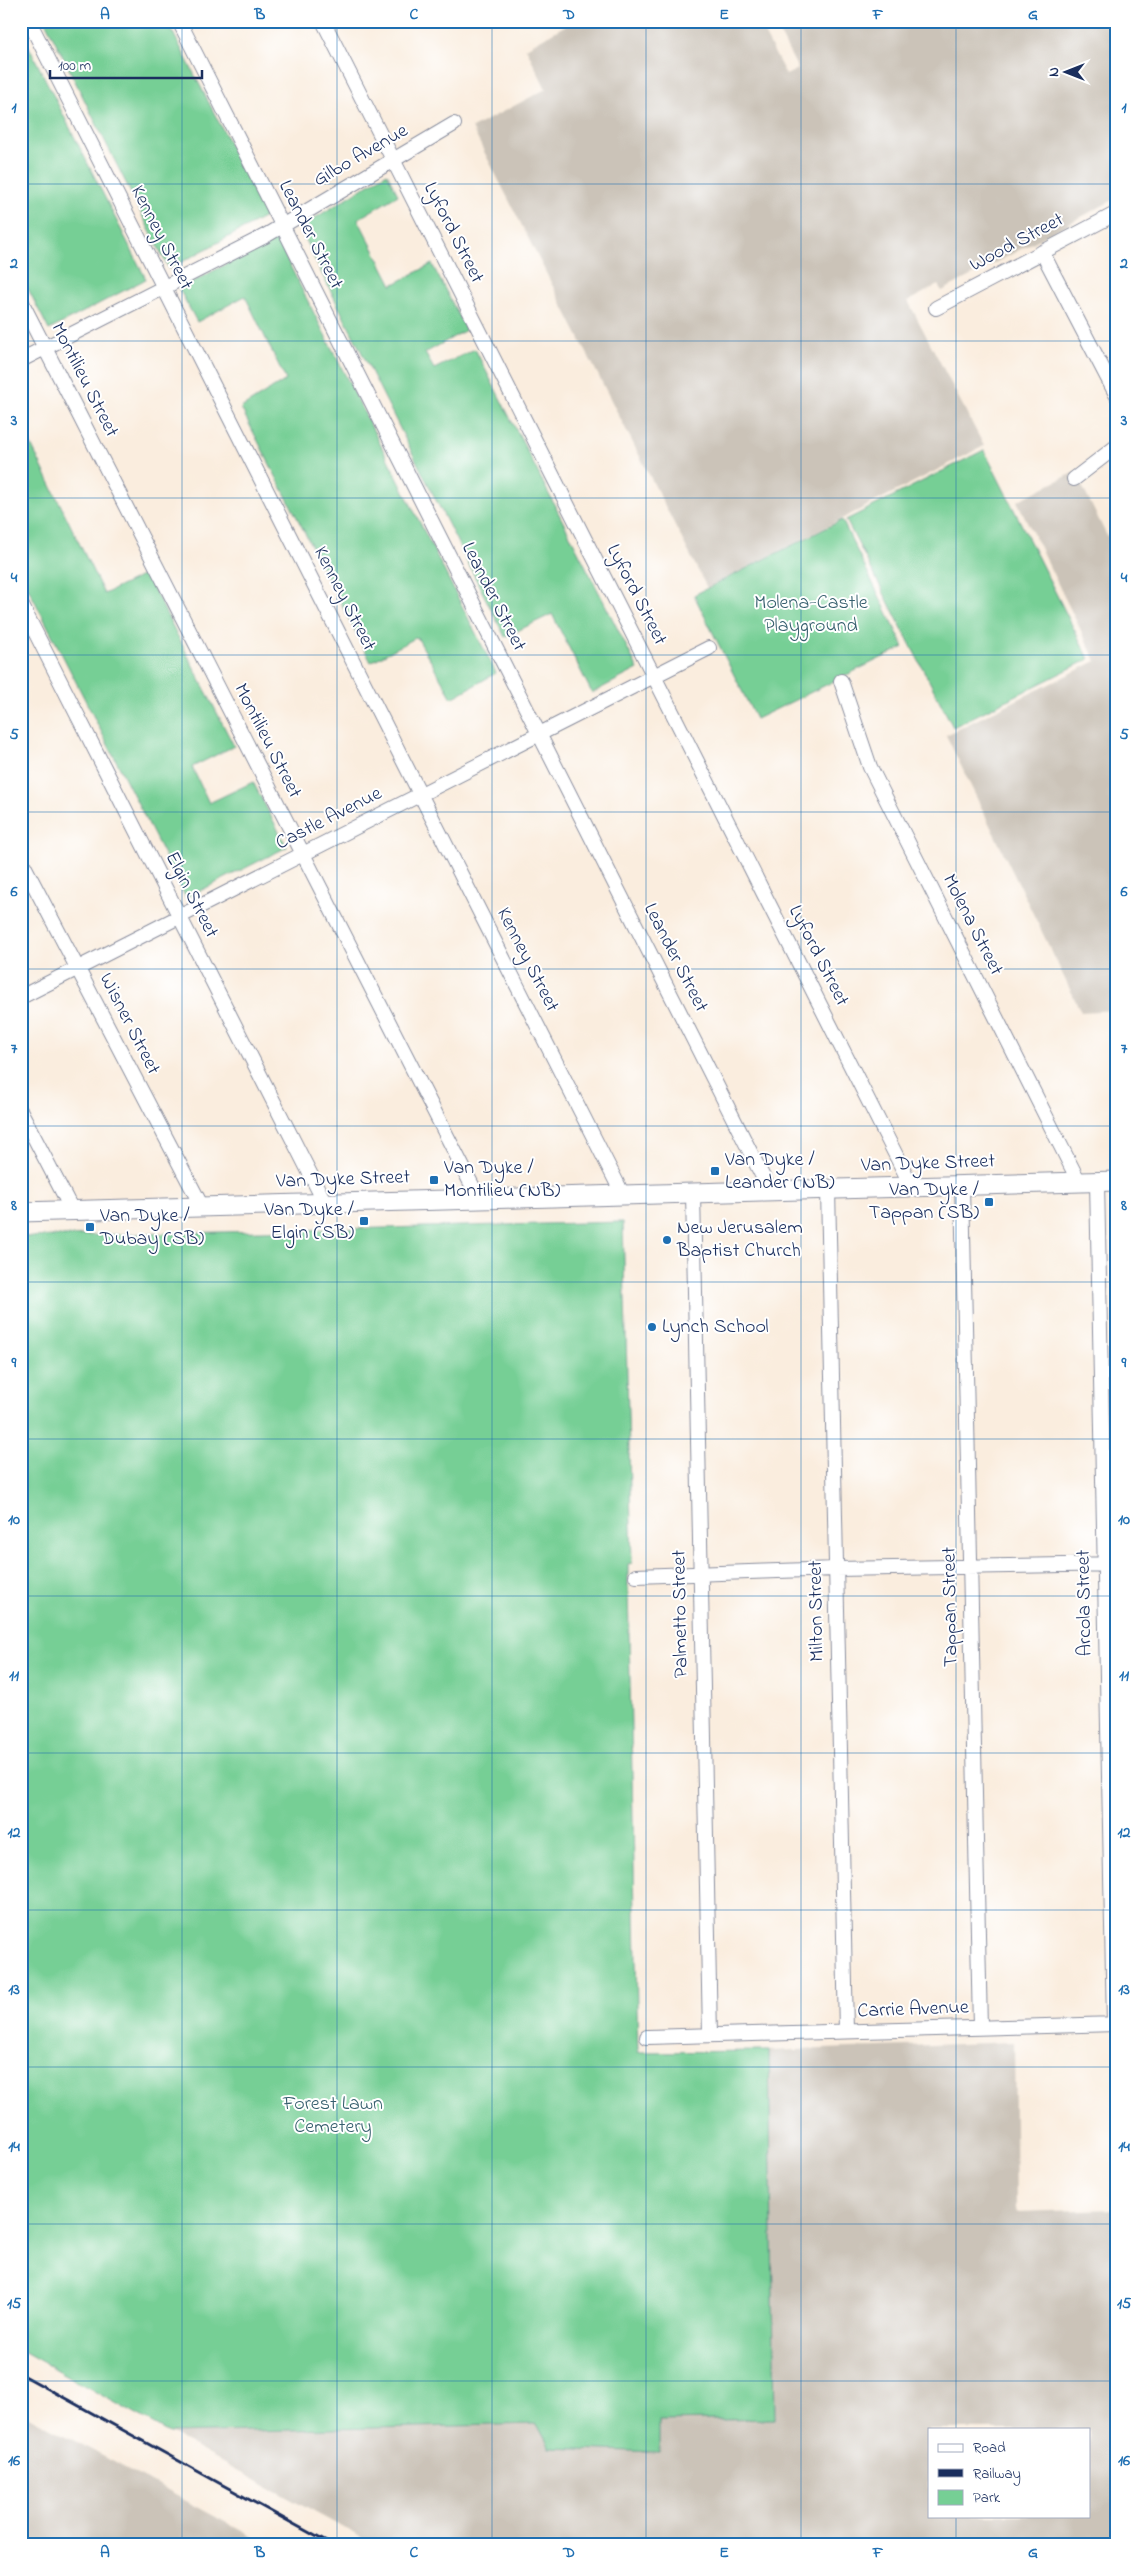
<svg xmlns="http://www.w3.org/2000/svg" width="1138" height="2565" font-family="'Indie Flower',sans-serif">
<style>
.industrial{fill:#cbc3b8;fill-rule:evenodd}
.green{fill:#76cf95;stroke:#487f7a}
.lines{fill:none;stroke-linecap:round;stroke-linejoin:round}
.minor-casing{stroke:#8a8e9e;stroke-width:16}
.major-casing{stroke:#8a8e9e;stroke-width:21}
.minor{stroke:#fff;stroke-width:14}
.major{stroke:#fff;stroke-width:19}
.rail{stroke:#1b2f5e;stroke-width:3}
.grid{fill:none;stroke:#1f6fb2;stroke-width:1;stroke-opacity:0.55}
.poi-dot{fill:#1f6fb2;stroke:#fff;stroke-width:2}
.labels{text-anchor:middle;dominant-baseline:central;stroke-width:4;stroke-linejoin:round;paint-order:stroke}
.street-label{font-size:20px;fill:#1b2f5e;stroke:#fff}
.park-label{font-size:20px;fill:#365f6e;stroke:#fff}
.poi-label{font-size:20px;fill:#1b2f5e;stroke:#fff;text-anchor:start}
.neatline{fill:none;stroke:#1f6fb2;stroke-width:2}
.grid-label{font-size:16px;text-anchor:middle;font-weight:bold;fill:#1f6fb2}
</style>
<rect width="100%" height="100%" fill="#fff"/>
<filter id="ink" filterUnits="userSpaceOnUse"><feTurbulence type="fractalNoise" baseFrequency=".02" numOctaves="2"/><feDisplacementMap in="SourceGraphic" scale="10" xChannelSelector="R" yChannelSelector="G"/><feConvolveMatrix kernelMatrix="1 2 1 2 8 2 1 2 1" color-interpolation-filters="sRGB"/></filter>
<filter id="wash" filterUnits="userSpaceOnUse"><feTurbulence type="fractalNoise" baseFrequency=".0096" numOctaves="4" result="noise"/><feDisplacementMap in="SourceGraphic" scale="20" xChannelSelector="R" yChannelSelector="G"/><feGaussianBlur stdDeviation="1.12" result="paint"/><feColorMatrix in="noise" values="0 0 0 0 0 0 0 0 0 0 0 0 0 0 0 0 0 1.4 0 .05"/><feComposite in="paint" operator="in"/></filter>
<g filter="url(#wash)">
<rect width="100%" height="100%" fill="#faedde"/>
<path class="industrial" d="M573,21h178l13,12 22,42 12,-6 -25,-48h336l8,16v161l-175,93 -4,-6 -30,16 76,145 -277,142 -235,-460 74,-39 -20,-41z
M1075,472l32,64h10v474l-36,2 -135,-277 150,-74 -79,-160z
M1014,2042l2,170 101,-3v335h-744l-204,-111 368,-9 122,27 -1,-30 117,-2 -6,-368zM929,2429h160v87h-160z
M21,2412l245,132h-245z"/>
<path class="green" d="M45,21h122l100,195 -98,53z
M21,31l125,248 -97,51 -28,-55z
M387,173l11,22 -40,24 34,66 40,-21 34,66 -41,23 9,16 41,-20 163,320 -46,24 -40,-79 -47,23 -206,-409z
M276,238l220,435 -44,25 -35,-61 -46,25 -130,-254 45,-28 -41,-84 -48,26 -18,-33z
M21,424l83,170 42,-20 88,172 -42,21 17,36 44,-21 34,65 -101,51 -165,-324z
M984,450l105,209 -136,68 -107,-207z
M842,520l62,127 -148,72 -62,-124z
M623,1222l9,341 -4,1v23l10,465 131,-1 6,368 -116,2v31l-109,-4 -13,-24 -368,9 -148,-83v-1113z"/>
</g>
<g filter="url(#ink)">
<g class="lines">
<defs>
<path id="minor" d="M29,21l594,1174
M179,21l591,1170
M323,21l589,1166
M1042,252l75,144
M21,301l458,898
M936,308l181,-95
M21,360l244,-124 189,-112
M1074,479l43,-33
M21,604l304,599
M841,681l29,86 209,415
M21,860l181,347
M21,997l688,-349
M21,1112l51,98
M1097,1182l17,842
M962,1185l18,843
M828,1189l18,842
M693,1193l17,842
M636,1576l200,-7 281,-5
M647,2037l470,-13"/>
<path id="major" d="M21,1212l1096,-31"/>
</defs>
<use href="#minor" class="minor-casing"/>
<use href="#major" class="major-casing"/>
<use href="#minor" class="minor"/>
<use href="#major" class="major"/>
<path class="rail" d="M21,2374l309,170"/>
</g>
</g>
<path class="grid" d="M182,21v2523M337,21v2523M492,21v2523M646,21v2523M801,21v2523M956,21v2408M21,184h1096M21,341h1096M21,498h1096M21,655h1096M21,812h1096M21,969h1096M21,1126h1096M21,1282h1096M21,1439h1096M21,1596h1096M21,1753h1096M21,1910h1096M21,2067h1096M21,2224h1096M21,2381h1096M956,2516v28"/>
<g class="poi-dot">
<rect x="710" y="1166" width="10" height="10" rx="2.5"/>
<rect x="429" y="1175" width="10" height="10" rx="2.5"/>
<rect x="984" y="1197" width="10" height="10" rx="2.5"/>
<rect x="359" y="1216" width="10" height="10" rx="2.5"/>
<rect x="85" y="1222" width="10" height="10" rx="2.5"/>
<circle cx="667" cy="1240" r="5"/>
<circle cx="652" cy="1327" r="5"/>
</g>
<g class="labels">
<g class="street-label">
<text transform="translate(361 156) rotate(-30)">Gilbo Avenue</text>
<text transform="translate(453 233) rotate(63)">Lyford Street</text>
<text transform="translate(310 235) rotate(63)">Leander Street</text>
<text transform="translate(161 238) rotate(63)">Kenney Street</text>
<text transform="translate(1017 243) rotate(-28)">Wood Street</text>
<text transform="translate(84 380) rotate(63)">Montilieu Street</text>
<text transform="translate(636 595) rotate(63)">Lyford Street</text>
<text transform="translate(493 597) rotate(63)">Leander Street</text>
<text transform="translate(344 599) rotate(63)">Kenney Street</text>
<text transform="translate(267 741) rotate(63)">Montilieu Street</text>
<text transform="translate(329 819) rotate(-27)">Castle Avenue</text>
<text transform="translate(191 895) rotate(63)">Elgin Street</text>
<text transform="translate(972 925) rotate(63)">Molena Street</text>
<text transform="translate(818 956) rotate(63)">Lyford Street</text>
<text transform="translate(675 958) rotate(63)">Leander Street</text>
<text transform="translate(527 960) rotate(63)">Kenney Street</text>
<text transform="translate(129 1024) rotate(63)">Wisner Street</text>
<text transform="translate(928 1164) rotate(-2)">Van Dyke Street</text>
<text transform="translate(343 1180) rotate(-2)">Van Dyke Street</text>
<text transform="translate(1085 1603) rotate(-91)">Arcola Street</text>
<text transform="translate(951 1607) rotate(-91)">Tappan Street</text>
<text transform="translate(817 1611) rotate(-91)">Milton Street</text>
<text transform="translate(681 1614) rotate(-91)">Palmetto Street</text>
<text transform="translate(913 2010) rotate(-2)">Carrie Avenue</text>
</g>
<g class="park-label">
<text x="811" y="603">Molena-Castle<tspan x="811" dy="23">Playground</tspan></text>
<text x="333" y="2104">Forest Lawn<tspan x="333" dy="23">Cemetery</tspan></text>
</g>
<g class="poi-label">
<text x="725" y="1160">Van Dyke /<tspan x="725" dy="23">Leander (NB)</tspan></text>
<text x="444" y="1168">Van Dyke /<tspan x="444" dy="23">Montilieu (NB)</tspan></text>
<text x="979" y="1190" text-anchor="end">Van Dyke /<tspan x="979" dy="23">Tappan (SB)</tspan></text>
<text x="354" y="1210" text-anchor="end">Van Dyke /<tspan x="354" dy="23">Elgin (SB)</tspan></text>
<text x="100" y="1216">Van Dyke /<tspan x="100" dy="23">Dubay (SB)</tspan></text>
<text x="677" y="1228">New Jerusalem<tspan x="677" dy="23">Baptist Church</tspan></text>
<text x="662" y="1327">Lynch School</text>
</g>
</g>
<rect width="1138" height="2565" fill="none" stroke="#fff" stroke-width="55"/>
<rect x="928" y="2428" width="162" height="90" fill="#ffffff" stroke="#a4acbf"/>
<rect x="938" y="2444" width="25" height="8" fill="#ffffff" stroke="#a4acbf"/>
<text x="973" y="2452" font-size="15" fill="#1b2f5e">Road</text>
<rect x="938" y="2469" width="25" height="8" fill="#1b2f5e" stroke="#a4acbf"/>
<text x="973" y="2478" font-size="15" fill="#1b2f5e">Railway</text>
<rect x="938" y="2490" width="25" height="15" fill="#76cf95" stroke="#a4acbf"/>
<text x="973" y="2502" font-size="15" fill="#1b2f5e">Park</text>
<g transform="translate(1066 72) rotate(270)" stroke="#ffffff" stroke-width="4" paint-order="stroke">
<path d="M0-4L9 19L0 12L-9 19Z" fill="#1b2f5e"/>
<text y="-8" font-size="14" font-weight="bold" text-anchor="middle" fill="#1b2f5e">N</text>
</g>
<path d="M50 70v8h152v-8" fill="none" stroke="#1b2f5e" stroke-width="2.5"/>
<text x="58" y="70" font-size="15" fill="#1b2f5e" stroke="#ffffff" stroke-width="4" paint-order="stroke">100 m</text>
<rect x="28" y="28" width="1082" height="2510" class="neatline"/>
<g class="grid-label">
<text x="105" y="19">A</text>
<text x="260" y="19">B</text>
<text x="414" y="19">C</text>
<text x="569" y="19">D</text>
<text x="724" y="19">E</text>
<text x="878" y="19">F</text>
<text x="1033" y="19">G</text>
<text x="14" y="112">1</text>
<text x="1124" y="112">1</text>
<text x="14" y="268">2</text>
<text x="1124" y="268">2</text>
<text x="14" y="425">3</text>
<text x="1124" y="425">3</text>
<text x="14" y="582">4</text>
<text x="1124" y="582">4</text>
<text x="14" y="739">5</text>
<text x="1124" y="739">5</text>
<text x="14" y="896">6</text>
<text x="1124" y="896">6</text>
<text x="14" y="1053">7</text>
<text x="1124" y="1053">7</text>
<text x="14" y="1210">8</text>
<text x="1124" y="1210">8</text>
<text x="14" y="1367">9</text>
<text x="1124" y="1367">9</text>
<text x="14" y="1524">10</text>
<text x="1124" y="1524">10</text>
<text x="14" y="1680">11</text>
<text x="1124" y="1680">11</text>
<text x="14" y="1837">12</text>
<text x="1124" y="1837">12</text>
<text x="14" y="1994">13</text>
<text x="1124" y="1994">13</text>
<text x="14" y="2151">14</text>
<text x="1124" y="2151">14</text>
<text x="14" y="2308">15</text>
<text x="1124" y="2308">15</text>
<text x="14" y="2465">16</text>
<text x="1124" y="2465">16</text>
<text x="105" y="2557">A</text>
<text x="260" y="2557">B</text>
<text x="414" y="2557">C</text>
<text x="569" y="2557">D</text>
<text x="724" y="2557">E</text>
<text x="878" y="2557">F</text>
<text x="1033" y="2557">G</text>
</g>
</svg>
